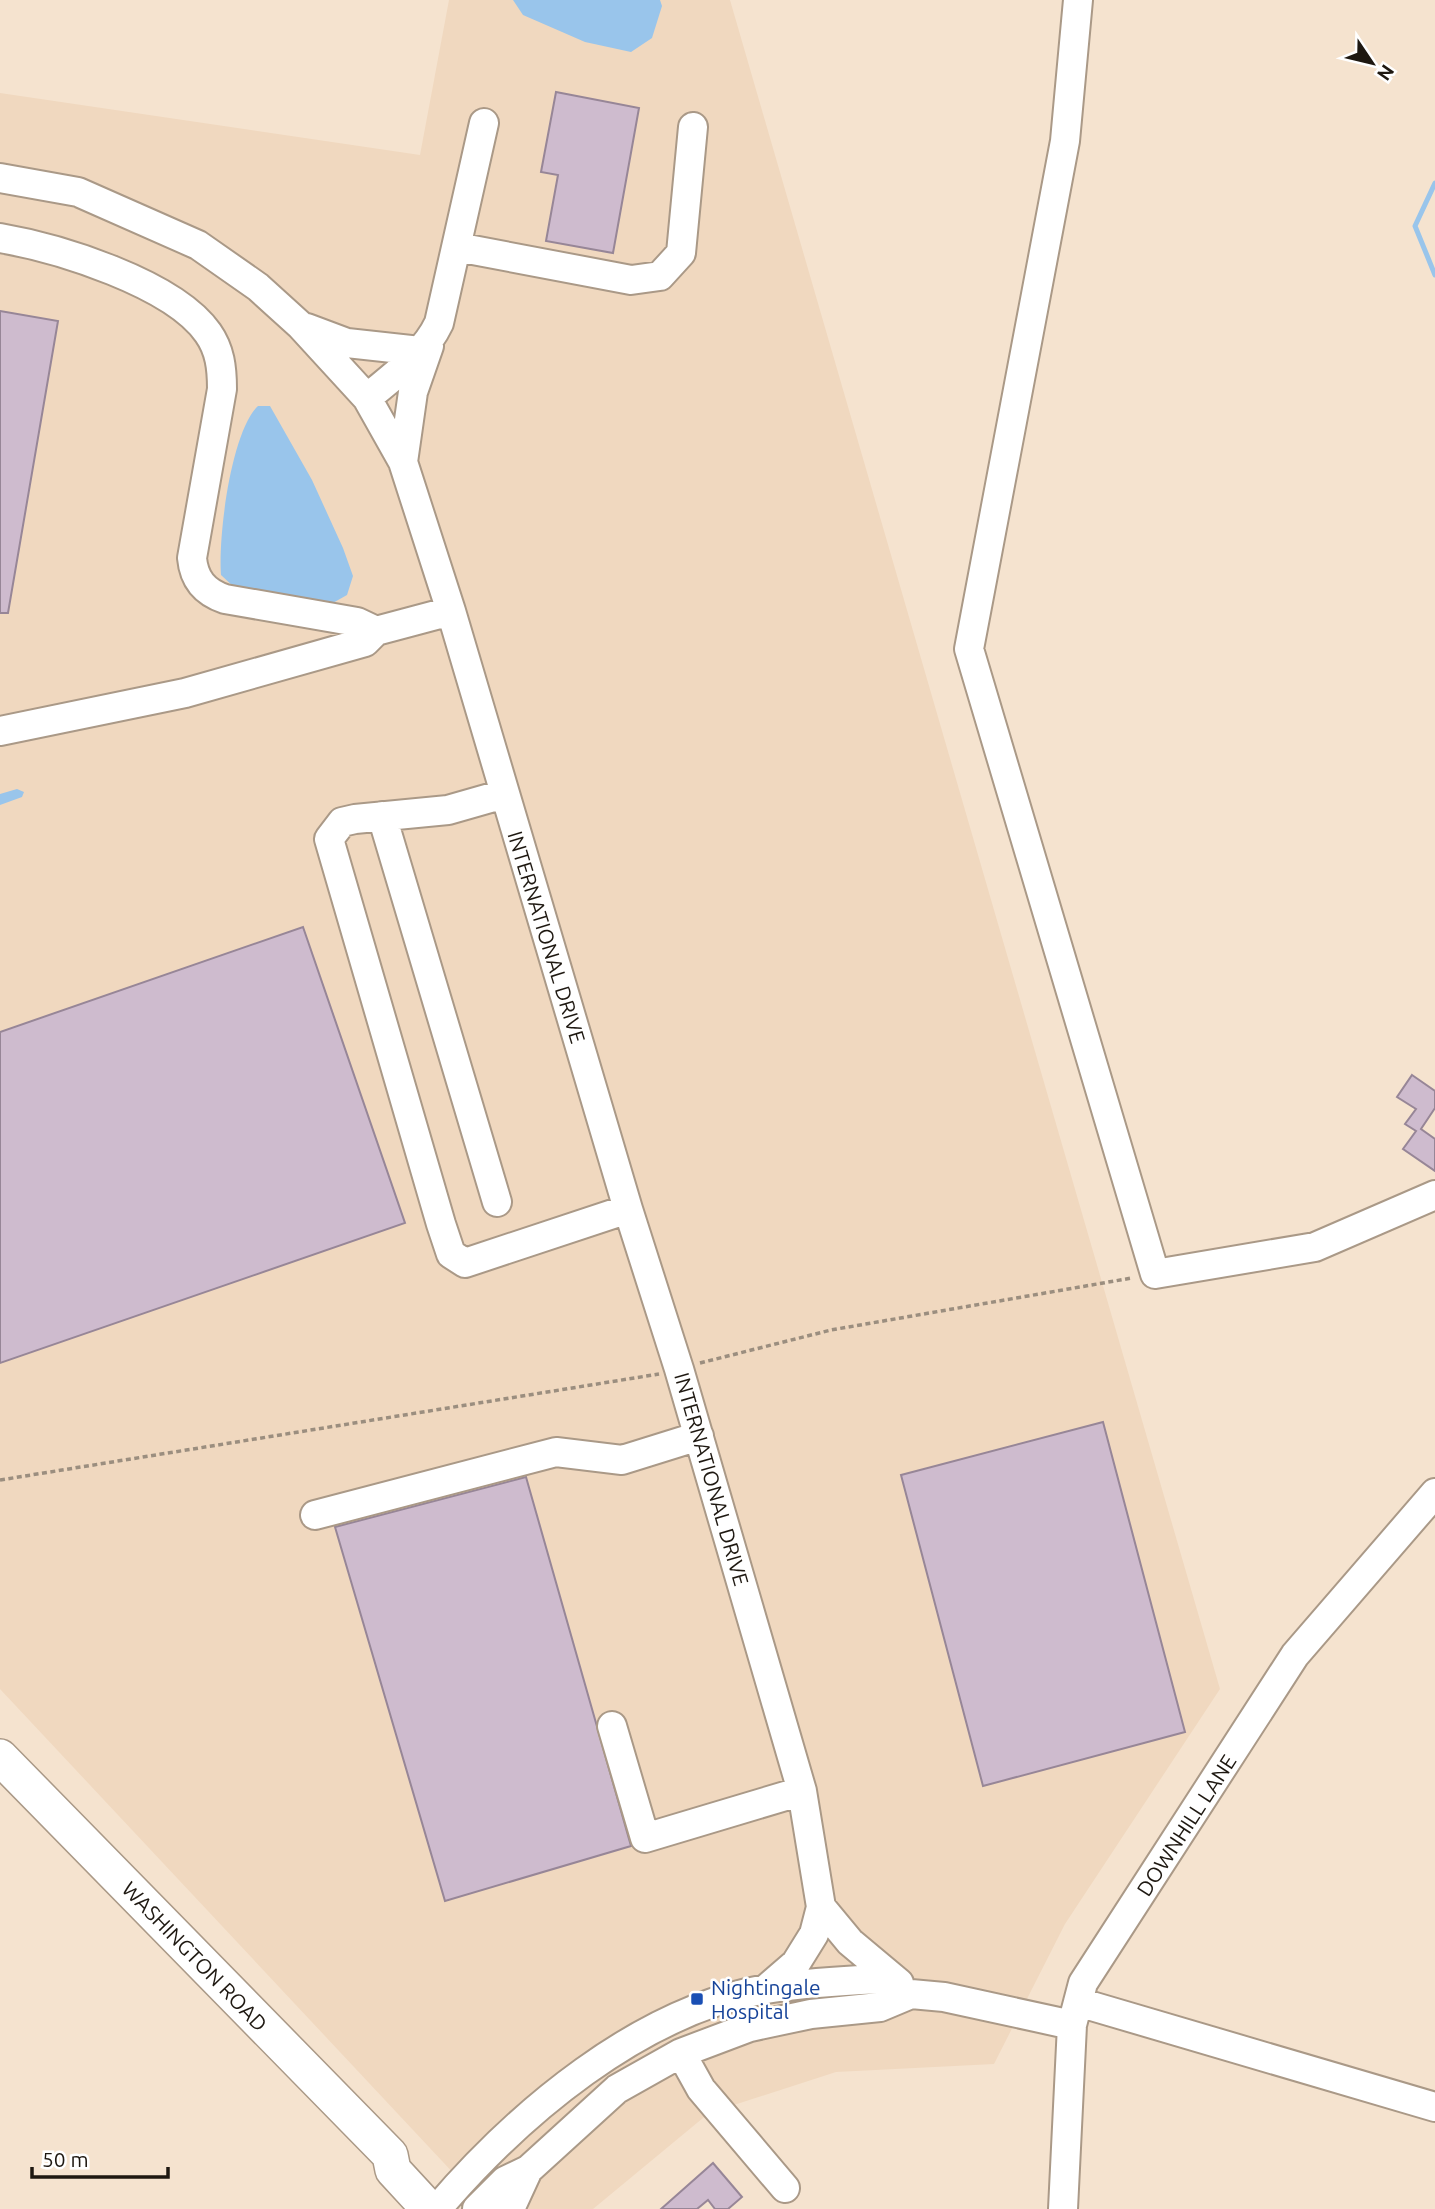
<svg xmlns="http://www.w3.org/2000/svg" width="1435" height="2209" font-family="Ubuntu,sans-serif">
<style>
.built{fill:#f0d8bf}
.water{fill:#99c5eb}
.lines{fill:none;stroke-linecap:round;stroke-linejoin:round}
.stream{stroke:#99c5eb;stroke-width:5}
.building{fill:#cebbce;stroke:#978697;stroke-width:2}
.minor-casing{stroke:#aa9987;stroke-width:32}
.major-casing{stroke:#aa9987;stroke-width:38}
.path{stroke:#9b8e7f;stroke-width:3.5;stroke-dasharray:5 3.5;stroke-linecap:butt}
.minor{stroke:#fff;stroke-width:28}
.major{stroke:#fff;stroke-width:35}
.transit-dot{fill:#1a4fb4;stroke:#fff;stroke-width:2.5}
.labels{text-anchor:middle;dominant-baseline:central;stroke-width:5;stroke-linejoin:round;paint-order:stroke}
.street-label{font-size:21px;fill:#1e1811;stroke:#fff}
.transit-label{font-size:21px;fill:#164399;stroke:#fff;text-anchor:start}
</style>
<rect width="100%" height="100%" fill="#f5e3cf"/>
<path class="built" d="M449,0h281l490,1689 -155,235 -71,140 -158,8 -127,41 -116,96h-106l-487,-520v-1596l420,62z"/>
<path class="water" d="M513,0h147l2,6 -10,32 -21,14 -46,-10 -62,-27z
M258,406h12l42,74 31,68 10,28 -6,19 -16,9 -96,-16 -14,-13c-3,-39 10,-143 37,-169z
M17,789l7,3 -2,5 -22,8v-11z"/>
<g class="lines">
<path class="stream" d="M1435,183l-20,43 20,49"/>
</g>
<path class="building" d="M556,92l83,16 -26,145 -67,-12 12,-66 -17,-3z
M0,311l58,10 -50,292h-8z
M303,927l102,296 -405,140v-331z
M1412,1075l23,16v17l-14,21 14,10v32l-32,-22 13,-18 -11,-7 11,-15 -19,-12z
M1103,1422l82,310 -202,54 -82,-311z
M526,1477l105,369 -186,55 -110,-374z
M713,2163l29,34 -14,12h-13l-7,-9 -11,9h-36z"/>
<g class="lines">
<defs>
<path id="minor" d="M1078,0l-13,141 -96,508 186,625 160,-27 120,-52
M0,178l78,14 120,53 60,42 43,39 66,72 36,64 48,149 177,598 51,160 123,422 19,116 -7,27 -18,29 -30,26
M0,238c58,10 173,45 208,95 12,17 14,35 14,56l-30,169c2,21 12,34 33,41l132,23 19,9
M457,247l174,33 29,-4 21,-23 12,-126
M307,328l40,15 73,8
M367,398c26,-22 57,-43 72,-75l45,-200
M403,462l10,-70 16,-46
M0,731l185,-38 180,-51 11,-11 75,-20
M504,794l-56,16 -93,9 -13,3 -13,17 112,385 10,30 14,9 163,-54
M382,816l115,386
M315,1515l241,-63 66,8 77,-24
M612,1726l33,112 157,-47
M821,1907l29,35 49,41
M1078,2002l357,105
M681,2053l20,36 84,99
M437,2209c81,-95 202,-198 329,-220 41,-7 85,-8 127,-11
M477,2209l28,-28 23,-11 89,-81 64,-36 69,-26 61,-13 69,-7 31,-13 33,3 128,28
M510,2209l18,-39
M1063,2209l9,-184 11,-42 212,-328 140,-162"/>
<path id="major" d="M0,1757l390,398 3,15 36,39"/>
</defs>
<use href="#minor" class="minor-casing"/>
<use href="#major" class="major-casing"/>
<path class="path" d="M700,1363l131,-33 301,-52
M0,1480l659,-106"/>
<use href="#minor" class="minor"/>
<use href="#major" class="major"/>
</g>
<rect class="transit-dot" x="690" y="1992" width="14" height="14" rx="3.5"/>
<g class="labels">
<g class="street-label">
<text transform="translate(547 937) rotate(73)">INTERNATIONAL DRIVE</text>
<text transform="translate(712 1479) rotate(74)">INTERNATIONAL DRIVE</text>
<text transform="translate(1186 1825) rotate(-57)">DOWNHILL LANE</text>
<text transform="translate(195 1956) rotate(46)">WASHINGTON ROAD</text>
</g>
<g class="transit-label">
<text x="711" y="1987">Nightingale<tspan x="711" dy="24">Hospital</tspan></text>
</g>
</g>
<g transform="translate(1372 63) rotate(125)" stroke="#ffffff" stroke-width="5" paint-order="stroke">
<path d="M0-5L12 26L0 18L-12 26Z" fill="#1e1811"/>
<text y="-10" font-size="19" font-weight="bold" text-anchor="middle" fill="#1e1811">N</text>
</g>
<path d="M32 2167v10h136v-10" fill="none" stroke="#1e1811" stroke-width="3.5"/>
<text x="42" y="2167" font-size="21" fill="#1e1811" stroke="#ffffff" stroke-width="5" paint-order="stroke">50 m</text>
</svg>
